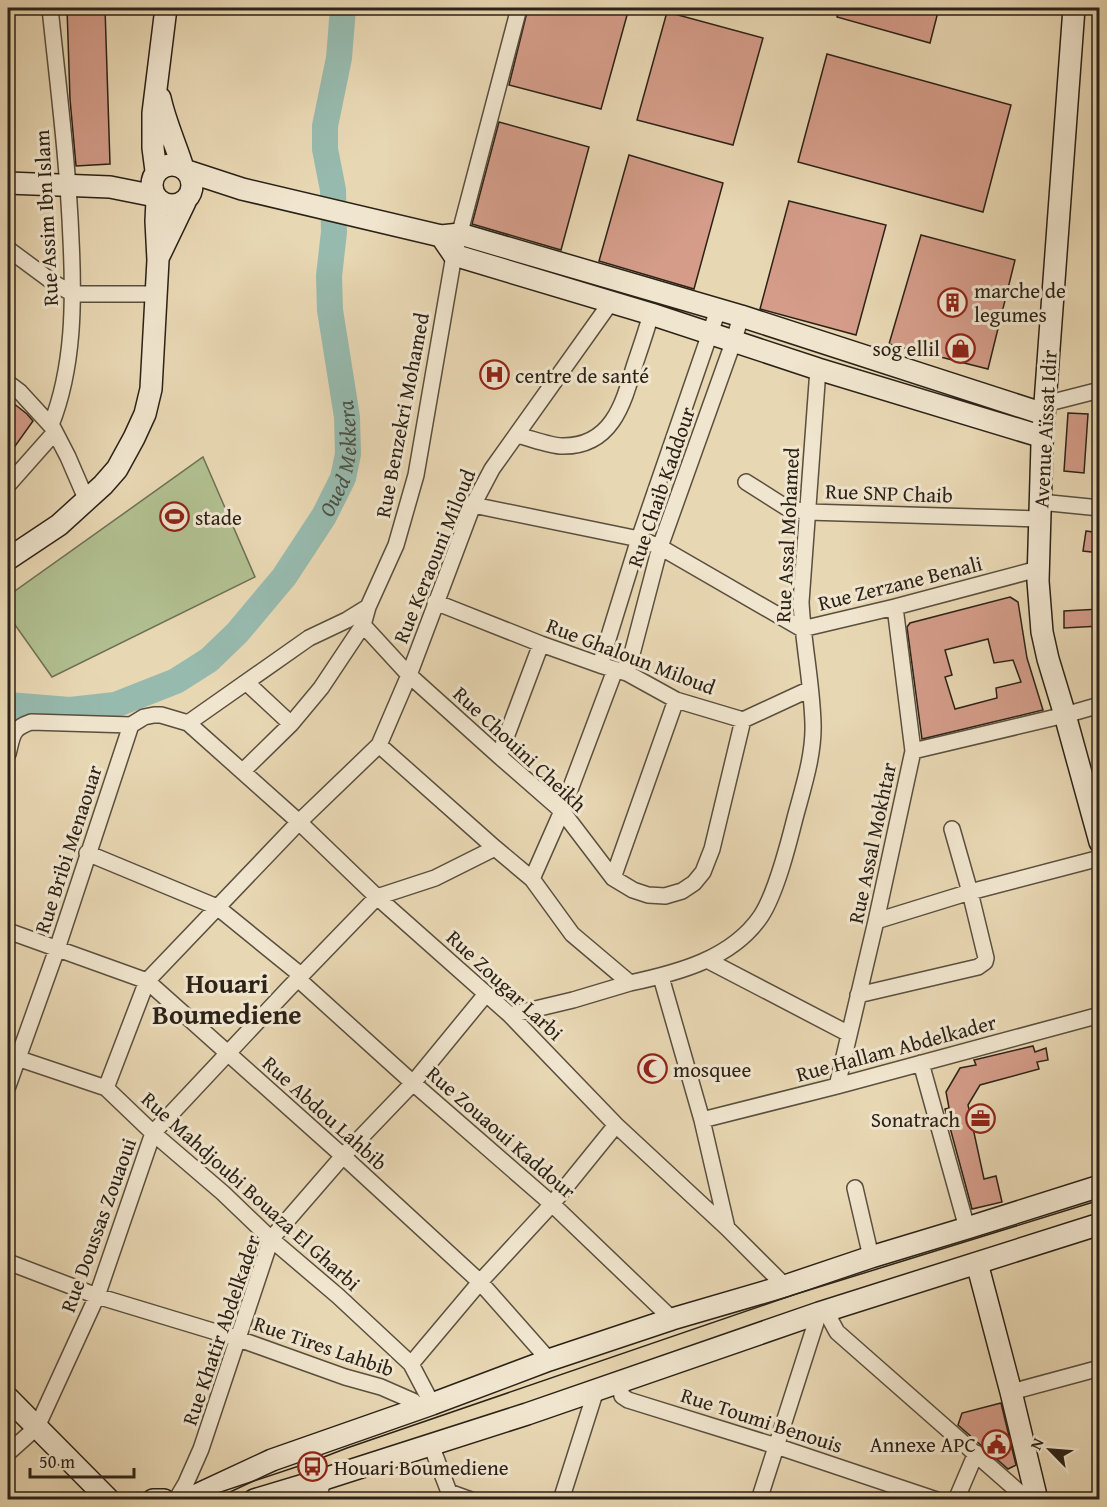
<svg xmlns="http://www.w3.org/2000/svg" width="1107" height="1507" font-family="'Gentium Book Plus',serif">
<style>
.green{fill:#b1bf90;stroke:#6e7054;stroke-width:1.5}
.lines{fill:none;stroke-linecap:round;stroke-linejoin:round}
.river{stroke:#97baae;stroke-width:26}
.building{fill:#d49c89;stroke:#2b2217;stroke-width:1.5;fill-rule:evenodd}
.street-casing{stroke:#5a4f3e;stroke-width:18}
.secondary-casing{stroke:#2b2217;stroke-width:24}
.street{stroke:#f0e5ce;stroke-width:15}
.secondary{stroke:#f0e5ce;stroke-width:21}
.tram{stroke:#2b2217;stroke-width:1.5}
.labels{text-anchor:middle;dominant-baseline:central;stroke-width:6;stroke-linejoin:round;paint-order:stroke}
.street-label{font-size:21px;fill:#2b2217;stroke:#f0e5ce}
.poi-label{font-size:21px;fill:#2b2217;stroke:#f0e5ce;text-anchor:start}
.water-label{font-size:22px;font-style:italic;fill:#4b5044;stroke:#f0e5ce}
.district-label{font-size:27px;font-weight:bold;fill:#2b2217;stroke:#f0e5ce}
</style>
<rect width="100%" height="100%" fill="#e8d7b3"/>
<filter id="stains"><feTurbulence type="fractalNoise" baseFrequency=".00333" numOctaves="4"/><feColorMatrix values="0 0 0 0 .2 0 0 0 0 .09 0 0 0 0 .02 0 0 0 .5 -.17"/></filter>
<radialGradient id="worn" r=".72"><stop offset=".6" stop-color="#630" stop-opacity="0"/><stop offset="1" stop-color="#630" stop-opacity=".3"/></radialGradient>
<path class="green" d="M203,457l52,120 -203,100 -44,-62v-19z"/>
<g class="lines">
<path class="river" id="s1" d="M8,705l62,5 45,-5 61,-24 33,-21 28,-27 47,-56 40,-61 19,-38 5,-24 -1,-37 -17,-107 -1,-34 5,-44 -1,-42 -8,-41v-23l14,-68 4,-50"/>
</g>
<path class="building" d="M67,8h38l5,156 -34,2 -6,-67z
M528,8h101l-28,101 -92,-24z
M839,8h100l-9,35 -93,-26z
M667,12l96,26 -30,107 -96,-25z
M827,54l184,51 -28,107 -185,-50z
M499,122l90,25 -28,103 -89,-26z
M629,155l94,28 -29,106 -95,-28z
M789,201l97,24 -30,110 -96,-26z
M921,235l94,25 -27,109 -99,-25z
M8,399l19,15 6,7 -25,35z
M1068,413l20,1 -4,59 -20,-2z
M1086,531l14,2v20l-17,-2z
M1010,597l8,5 9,56 16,52 -121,29 -15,-112 3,-4zM988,639l6,24 19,-3 8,22 -25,6 1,10 -42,11 -10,-32 7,-2 -7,-25z
M1100,609v17l-36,2v-17z
M1033,1046l2,6 11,-4 2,12 -11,2 2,7 -59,16 -12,20 16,74 12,-3 6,26 -30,7 -27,-100 4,-1 -3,-16 14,-24 16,-3 -2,-5z
M1001,1403l15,62 -8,4 -50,-44 4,-12z"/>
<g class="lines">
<defs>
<path id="street" d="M50,8c8,77 18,154 21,232 3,61 3,127 -20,185
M8,249l46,34 19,11h82
M8,383l12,9 33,36 15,29 19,44
M1045,404l55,-14
M517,435c13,3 33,11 45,11 49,1 61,-41 72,-79 6,-18 12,-35 17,-53
M746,482l41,26 21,4 232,7
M8,485l47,-53
M1040,502l60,6
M473,505l166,34 21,8 142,82 93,-22 143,-38
M435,602l106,42 59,21 27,8 49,27 67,20 67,-31
M363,625l46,50 90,81 63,55 51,67 20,12 15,5 17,1 17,-5 12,-8 9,-11 9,-23 31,-129
M600,665l39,-126 79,-229
M627,673l33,-126 74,-207 7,-24
M247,683l44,41
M188,723l121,-85 38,-18 21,-13
M379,745l116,103 37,31 40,55 58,49c47,-10 102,-24 131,-67 15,-23 27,-70 34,-98 8,-30 19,-63 18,-94 -1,-41 -10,-81 -12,-122l17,-233
M913,751l152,-36 35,-10
M8,754c5,-19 3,-25 23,-32l100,3 13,-8 10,-2h7l27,8 111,99 78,75 133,118 106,110 111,103 58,58
M499,756l42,-112
M243,771l48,-47 30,-36 42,-63 5,-18 28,-62 20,-70 38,-220 65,-247
M87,853l130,54 85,69
M613,878l63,-178
M532,879l30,-68 53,-141
M876,921l94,-29 130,-34
M8,931l139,50 196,175 137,126 69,78
M707,960l142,74
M661,977l41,143 25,108
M298,979l115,104 139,121 120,115
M858,995l120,-28 7,-5 1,-4 -16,-66 -18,-63
M510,1015l63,-15 57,-17
M8,1055l98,33 47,45 70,60 48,46 67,57 73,68 21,40
M921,1063l46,165
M8,1086l49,-137 74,-224
M837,1086l39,-165 37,-170 -18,-144
M106,1088l41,-107 152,-159 80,-77 30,-70 64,-170 19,-36 119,-167
M702,1120l135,-34 263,-71
M855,1188l16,69
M8,1262l89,34 142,43 106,38 36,10 32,14 6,7
M830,1310l1,11 6,11 191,168
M411,1364l69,-82 72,-78 64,-79
M619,1382l3,14 6,4 148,46 161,54
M1011,1392l89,-24
M431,1445l18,47 -3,8
M8,1453l29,-26 60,-131 56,-163 136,-145 88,-91 58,-19 60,-30
M449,1492l22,8
M176,1500l10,-17 15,-34 70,-210 72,-83 70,-73 73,-89
M317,1500l7,-21
M561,1500l35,-110
M759,1500l60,-187
M956,1500l20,-47"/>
<path id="secondary" d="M1074,8l-32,436 -4,137 4,51 6,27 17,56 35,127
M160,98c5,24 16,47 23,70
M152 185a20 20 0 1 1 40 0a20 20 0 1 1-40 0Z
M156,171l-3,-23v-35l13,-105
M187,171l55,18 199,47 19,-2 281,82 303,98
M8,183l102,4 45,9
M441,236l13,19 197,59 167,55 225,68
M159,256l26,-54
M8,559l51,-34 44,-40 14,-16 17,-31 11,-24 6,-25 7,-129 -2,-39 1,-21
M977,1263l34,129 26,108
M8,1398l101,102
M153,1500h11
M186,1500l86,-40 160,-56 117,-44 123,-41 113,-33 86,-29 96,-29 133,-42
M254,1500l70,-21 203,-65 292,-101 281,-89"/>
</defs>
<use href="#street" class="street-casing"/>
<use href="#secondary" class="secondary-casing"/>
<use href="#street" class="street"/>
<use href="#secondary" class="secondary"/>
<path class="tram" d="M197,1500l114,-38 36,-14 446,-153 307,-95"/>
</g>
<defs>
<symbol id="building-ring" viewBox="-11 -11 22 22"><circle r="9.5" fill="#f0e5ce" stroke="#8f2418" stroke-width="1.5"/><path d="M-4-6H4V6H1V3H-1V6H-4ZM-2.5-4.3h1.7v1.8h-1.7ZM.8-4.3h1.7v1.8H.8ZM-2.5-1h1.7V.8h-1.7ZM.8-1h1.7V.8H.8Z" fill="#8f2418"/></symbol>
<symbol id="shop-ring" viewBox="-11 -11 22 22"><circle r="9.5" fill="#f0e5ce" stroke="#8f2418" stroke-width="1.5"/><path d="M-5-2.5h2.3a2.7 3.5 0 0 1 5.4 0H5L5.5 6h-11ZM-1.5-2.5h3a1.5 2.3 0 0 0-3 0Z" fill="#8f2418"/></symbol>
<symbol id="hospital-ring" viewBox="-11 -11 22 22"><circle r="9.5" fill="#f0e5ce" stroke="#8f2418" stroke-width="1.5"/><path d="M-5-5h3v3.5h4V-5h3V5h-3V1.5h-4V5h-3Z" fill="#8f2418"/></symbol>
<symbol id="stadium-ring" viewBox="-11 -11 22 22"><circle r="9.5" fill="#f0e5ce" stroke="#8f2418" stroke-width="1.5"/><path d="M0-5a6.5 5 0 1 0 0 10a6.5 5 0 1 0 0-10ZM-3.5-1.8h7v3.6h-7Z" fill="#8f2418"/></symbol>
<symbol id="mosque-ring" viewBox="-11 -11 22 22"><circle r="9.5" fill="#f0e5ce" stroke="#8f2418" stroke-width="1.5"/><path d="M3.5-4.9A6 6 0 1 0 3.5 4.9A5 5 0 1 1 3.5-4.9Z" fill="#8f2418"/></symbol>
<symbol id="office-ring" viewBox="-11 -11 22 22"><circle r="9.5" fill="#f0e5ce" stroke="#8f2418" stroke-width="1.5"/><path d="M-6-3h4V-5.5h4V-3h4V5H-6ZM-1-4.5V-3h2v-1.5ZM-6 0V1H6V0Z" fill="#8f2418"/></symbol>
<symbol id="civic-ring" viewBox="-11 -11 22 22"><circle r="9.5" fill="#f0e5ce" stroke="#8f2418" stroke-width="1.5"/><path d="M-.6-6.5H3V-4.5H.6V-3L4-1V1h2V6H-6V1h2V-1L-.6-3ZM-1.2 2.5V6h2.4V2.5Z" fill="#8f2418"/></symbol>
<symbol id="bus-ring" viewBox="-11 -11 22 22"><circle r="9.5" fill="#f0e5ce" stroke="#8f2418" stroke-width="1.5"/><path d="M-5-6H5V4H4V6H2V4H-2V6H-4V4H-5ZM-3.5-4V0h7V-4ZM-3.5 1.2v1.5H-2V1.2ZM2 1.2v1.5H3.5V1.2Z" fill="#8f2418"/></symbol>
</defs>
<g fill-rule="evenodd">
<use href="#building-ring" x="936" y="286" width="33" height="33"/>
<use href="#shop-ring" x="944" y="332" width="33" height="33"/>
<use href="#hospital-ring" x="478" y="358" width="33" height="33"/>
<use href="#stadium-ring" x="158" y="500" width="33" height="33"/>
<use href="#mosque-ring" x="636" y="1052" width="33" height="33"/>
<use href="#office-ring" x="964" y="1102" width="33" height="33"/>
<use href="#civic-ring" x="980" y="1428" width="33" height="33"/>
<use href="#bus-ring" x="296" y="1450" width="33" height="33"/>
</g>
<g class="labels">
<g class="street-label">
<text transform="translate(46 218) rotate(-93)">Rue Assim Ibn Islam</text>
<text transform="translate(402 415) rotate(-79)">Rue Benzekri Mohamed</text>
<text transform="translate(1045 429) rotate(-87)">Avenue Aïssat Idir</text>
<text transform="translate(661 487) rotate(-71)">Rue Chaib Kaddour</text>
<text transform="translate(889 493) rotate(2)">Rue SNP Chaib</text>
<text transform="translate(787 535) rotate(-87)">Rue Assal Mohamed</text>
<text transform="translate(434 556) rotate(-68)">Rue Keraouni Miloud</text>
<text transform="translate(900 583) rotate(-14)">Rue Zerzane Benali</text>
<text transform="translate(631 656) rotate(21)">Rue Ghaloun Miloud</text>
<text transform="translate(520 749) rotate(43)">Rue Chouini Cheikh</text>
<text transform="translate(872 843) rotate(-78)">Rue Assal Mokhtar</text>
<text transform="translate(68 849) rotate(-72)">Rue Bribi Menaouar</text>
<text transform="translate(505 985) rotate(43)">Rue Zougar Larbi</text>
<text transform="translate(896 1048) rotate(-15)">Rue Hallam Abdelkader</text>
<text transform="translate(325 1113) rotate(42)">Rue Abdou Lahbib</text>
<text transform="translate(501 1132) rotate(41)">Rue Zouaoui Kaddour</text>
<text transform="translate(251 1191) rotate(42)">Rue Mahdjoubi Bouaza El Gharbi</text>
<text transform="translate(98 1225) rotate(-70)">Rue Doussas Zouaoui</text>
<text transform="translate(221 1330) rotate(-71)">Rue Khatir Abdelkader</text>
<text transform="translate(324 1346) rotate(19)">Rue Tires Lahbib</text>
<text transform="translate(762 1420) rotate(18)">Rue Toumi Benouis</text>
</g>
<g class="poi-label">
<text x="974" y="290">marche de<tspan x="974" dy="24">legumes</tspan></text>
<text x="940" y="348" text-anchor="end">sog ellil</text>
<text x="515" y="375">centre de santé</text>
<text x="195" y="517">stade</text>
<text x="673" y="1069">mosquee</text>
<text x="960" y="1119" text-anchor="end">Sonatrach</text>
<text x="976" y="1444" text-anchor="end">Annexe APC</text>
<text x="334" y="1467">Houari Boumediene</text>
</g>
<g class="water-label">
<text stroke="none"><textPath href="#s1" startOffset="458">Oued Mekkera</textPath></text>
</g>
<g class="district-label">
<text x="227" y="983">Houari<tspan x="227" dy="31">Boumediene</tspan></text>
</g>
</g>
<rect width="1107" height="1507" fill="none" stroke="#e8d7b3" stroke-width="30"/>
<rect x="9" y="9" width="1089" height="1489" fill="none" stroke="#2b2217" stroke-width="3"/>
<rect x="15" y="15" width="1077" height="1477" fill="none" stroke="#2b2217" stroke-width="1.5"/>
<g transform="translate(1050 1450) rotate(295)" stroke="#f0e5ce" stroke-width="4.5" paint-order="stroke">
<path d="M0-4.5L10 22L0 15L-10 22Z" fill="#2b2217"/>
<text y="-9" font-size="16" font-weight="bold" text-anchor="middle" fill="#2b2217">N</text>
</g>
<path d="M30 1468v9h104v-9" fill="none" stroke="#2b2217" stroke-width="3"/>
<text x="39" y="1468" font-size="18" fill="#2b2217" stroke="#f0e5ce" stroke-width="4.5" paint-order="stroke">50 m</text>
<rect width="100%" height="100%" filter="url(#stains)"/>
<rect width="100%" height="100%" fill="url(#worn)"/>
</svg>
